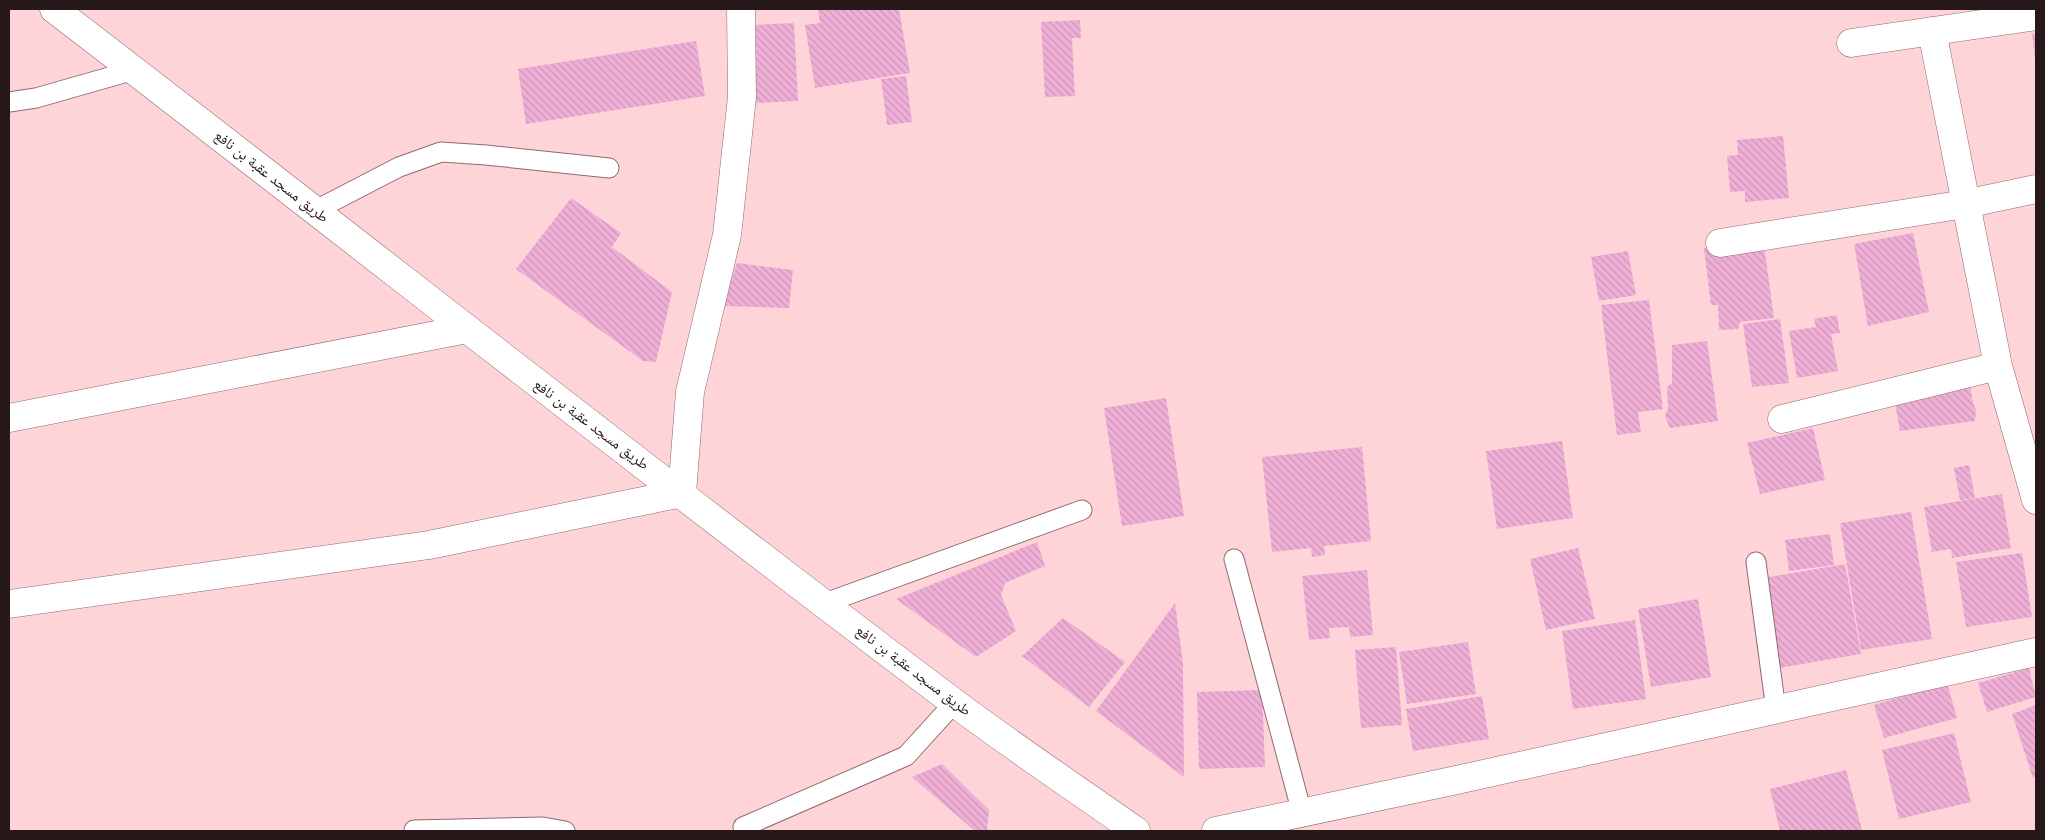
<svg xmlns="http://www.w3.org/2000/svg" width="2045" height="840" font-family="Quicksand,'Noto Naskh Arabic',sans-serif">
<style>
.building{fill:url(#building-back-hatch)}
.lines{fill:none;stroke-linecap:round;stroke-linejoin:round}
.lane-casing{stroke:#8f696e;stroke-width:21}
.street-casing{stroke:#8f696e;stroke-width:29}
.secondary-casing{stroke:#8f696e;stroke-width:29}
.lane{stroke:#fff;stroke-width:19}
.street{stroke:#fff;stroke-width:28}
.secondary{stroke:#fff;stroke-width:28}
.labels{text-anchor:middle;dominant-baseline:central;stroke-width:4;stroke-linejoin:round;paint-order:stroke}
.street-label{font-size:15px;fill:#261719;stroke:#fff}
</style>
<defs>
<pattern id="building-back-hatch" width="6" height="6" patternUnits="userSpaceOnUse" patternTransform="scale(1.25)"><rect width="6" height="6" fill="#efafd6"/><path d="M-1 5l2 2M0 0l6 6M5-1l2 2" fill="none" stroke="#cd96b7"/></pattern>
</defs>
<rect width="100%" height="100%" fill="#ffd4d9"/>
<path class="building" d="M824,9h75l11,64 -95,15 -10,-63 15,-2 -2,-13z
M1080,20l1,18h-9l3,58 -30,1 -4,-75z
M794,23l4,78 -42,2 -4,-78z
M2036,33v25h-1l-3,-24z
M696,41l9,55 -179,28 -8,-55z
M906,76l6,46 -25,3 -6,-46z
M1783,136l6,62 -44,4v-11l-15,1 -3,-36 11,-1 -1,-15z
M571,198l50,35 -9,14 60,45 -16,70 -13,-1 -127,-92z
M1913,233l16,79 -61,14 -14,-82z
M1764,245l10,73 -34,4 -2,7 -19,1 -1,-25h-7l-7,-57z
M1628,251l8,44 -37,6 -8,-44z
M737,263l56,7 -4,38 -66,-2z
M1649,300l14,109 -25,3 3,20 -24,3 -16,-130z
M1837,315l3,18 -9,1 7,37 -41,7 -8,-47 27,-4 -2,-8z
M1780,319l9,64 -37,4 -9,-63z
M1707,341l11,80 -48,7 -5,-12 3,-7 -1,-22 5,-4v-38z
M1970,383l2,16 4,12 -1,10 -75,10 -6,-33z
M1166,398l18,118 -62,10 -18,-118z
M1813,428l12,52 -65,14 -13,-51z
M1562,441l11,77 -76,11 -11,-78z
M1362,447l9,94 -47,5 1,9 -13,2 -1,-9 -39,4 -10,-95z
M1969,465l6,33 -15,2 -6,-32z
M2002,494l9,54 -59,10 -1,-9 -19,3 -8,-45z
M1911,512l21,127 -71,11 -21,-127z
M1830,534l4,31 -45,6 -4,-31z
M1037,542l8,24 -40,17 -4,12 15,36 -40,26 -80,-58z
M1578,548l17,71 -49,11 -16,-71z
M2022,553l10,64 -66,10 -10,-65z
M1845,564l16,90 -82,14 -16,-90z
M1367,570l6,65 -23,2 -1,-10 -20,1 1,10 -21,2 -7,-64z
M1698,599l13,78 -60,10 -13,-78z
M1175,603l8,60 1,114 -88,-66z
M1063,618l62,44 -36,45 -67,-51z
M1635,620l11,79 -73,10 -11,-78z
M1468,642l8,52 -69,10 -8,-52z
M1396,647l6,78 -41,3 -6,-78z
M2029,668l7,29 -49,15 -9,-29z
M1947,683l10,35 -73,20 -10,-33z
M1262,690l3,77 -66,2 -2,-77z
M1482,696l7,43 -76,12 -7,-42z
M2036,705v72l-3,1 -21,-64z
M1954,733l17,69 -72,17 -17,-69z
M942,764l47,46 -2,21h-12l-63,-54z
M1846,770l16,60 -82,1 -10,-42z"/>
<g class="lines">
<defs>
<path id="lane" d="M9,102l27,-4 98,-28
M316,210l83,-43 42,-15 45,3 123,13
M1234,559l68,254
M1756,562l20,148
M825,603l257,-93
M743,827l163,-71 49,-54
M414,830l129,-3 22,4"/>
<path id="street" d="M1932,31l66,335 38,134
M1851,43l185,-27
M1720,243l245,-39 71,-15
M9,418l458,-89
M1782,419l216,-53
M9,604l420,-59 253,-52 8,-101 37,-157 15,-138 -1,-88
M1216,831l236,-50 584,-129"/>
<path id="secondary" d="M54,9c300,230 596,465 898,692 60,45 123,87 184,130"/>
</defs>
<use href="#lane" class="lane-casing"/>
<use href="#street" class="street-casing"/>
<use href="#secondary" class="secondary-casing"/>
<use href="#lane" class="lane"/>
<use href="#street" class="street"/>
<use href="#secondary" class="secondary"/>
</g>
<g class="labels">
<g class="street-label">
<text transform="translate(272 176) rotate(38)">طريق مسجد عقبة بن نافع</text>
<text transform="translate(592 424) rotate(37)">طريق مسجد عقبة بن نافع</text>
<text transform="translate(914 670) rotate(37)">طريق مسجد عقبة بن نافع</text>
</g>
</g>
<rect width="2045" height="840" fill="none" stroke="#261719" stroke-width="20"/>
</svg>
